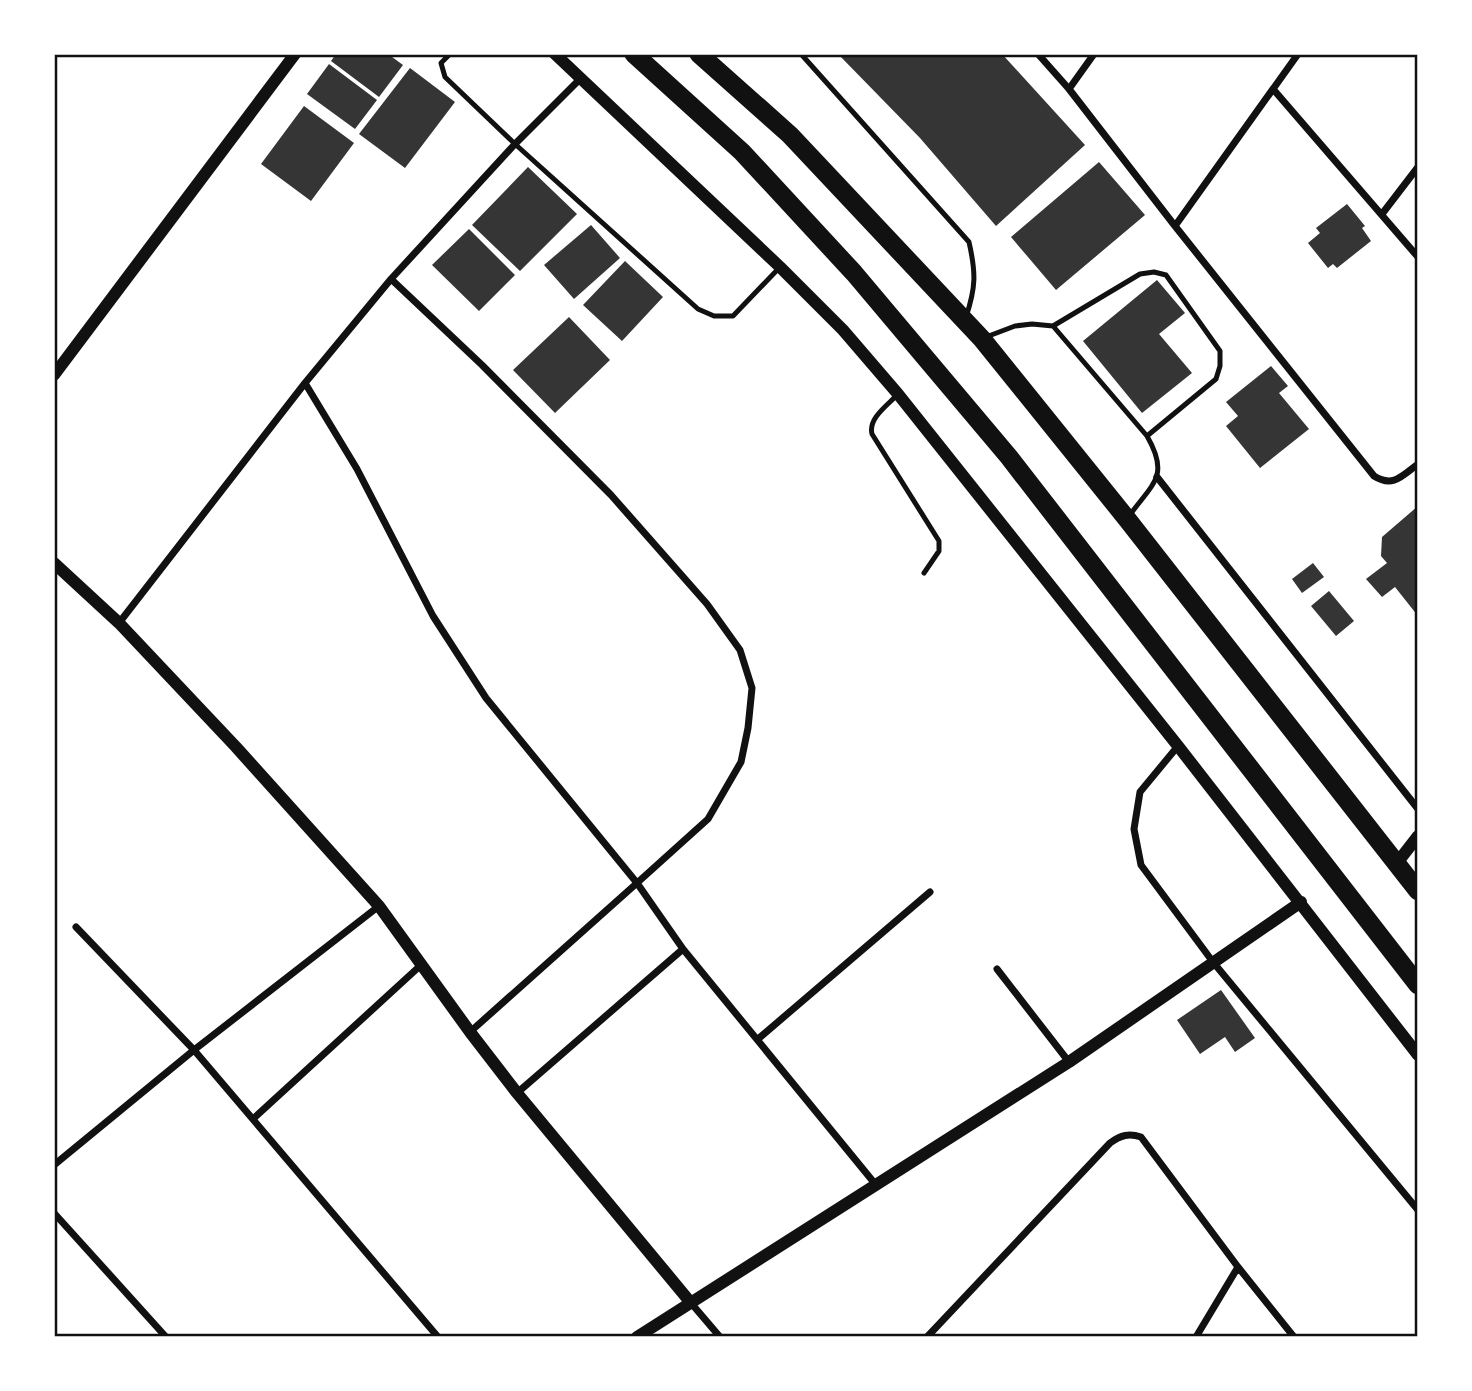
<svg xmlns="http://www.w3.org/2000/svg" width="1472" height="1391" font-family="Figtree,sans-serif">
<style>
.building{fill:#353535}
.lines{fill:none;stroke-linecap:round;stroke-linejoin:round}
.service{stroke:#111;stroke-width:5}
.minor{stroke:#111;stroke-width:7}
.tertiary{stroke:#111;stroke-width:12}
.trunk{stroke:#111;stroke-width:19}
.neatline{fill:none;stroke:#111;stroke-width:2.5}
</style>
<rect width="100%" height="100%" fill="#fff"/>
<path class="building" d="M336,54h52l15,11 -24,32 -48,-36z
M838,54h164l83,91 -89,81 -76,-88z
M329,64l48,36 -22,29 -48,-35z
M410,68l45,34 -50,66 -46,-34z
M304,106l50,37 -43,58 -50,-37z
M1099,162l46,53 -89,75 -45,-53z
M528,167l49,47 -57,57 -48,-46z
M1347,204l18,22 -3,2 9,13 -34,27 -4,-4 -5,4 -20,-25 12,-10 -4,-5z
M591,225l29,33 -46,41 -30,-34z
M469,229l46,46 -36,36 -47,-46z
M625,261l38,36 -41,44 -39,-36z
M1157,280l28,33 -26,21 33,39 -50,40 -59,-72z
M569,317l41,43 -55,53 -42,-43z
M1271,366l17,20 -9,7 30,36 -49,39 -34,-42 12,-10 -12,-14z
M1418,506v110l-23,-29 -13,10 -16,-18 21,-16 -6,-7 1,-19z
M1313,563l11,14 -22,16 -10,-14z
M1329,591l25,30 -18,15 -25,-30z
M1221,990l34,48 -20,14 -10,-15 -25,17 -23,-34z"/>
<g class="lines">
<path class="service" d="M450,54l-9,9 4,14 70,67 183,165 16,7h19l47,-49
M801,54l168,188c7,31 7,45 -3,75
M1053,326l94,110
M986,337l29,-11 17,-2 21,2 87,-52 14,-2 12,3 54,76v15l-4,13 -69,57c23,40 6,47 -18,80
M898,394c-10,11 -30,24 -26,40l67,107v10l-15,22"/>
<path class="minor" d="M1038,54l31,35 106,137 199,250c19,12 28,0 44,-12
M1069,89l25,-35
M1273,89l145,168
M1382,214l36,-47
M1175,226l123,-172
M305,383l52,86 76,147 53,82 151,185 -167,149
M1157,477l261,332
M119,623l186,-240 86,-104
M1178,746l-38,46 -6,37 7,36 72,97 205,248
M76,927l118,123 244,287
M683,949l193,236
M997,969l72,93
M758,1039l172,-147
M517,1093l166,-144 -46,-66 71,-64 33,-57 7,-34 4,-40 -12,-38 -33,-46 -96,-109 -129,-130 -91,-86 124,-135 66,-66
M253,1119l168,-154
M54,1165l140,-115 185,-144
M54,1213l112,124
M691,1303l29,34
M927,1337l183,-194c11,-8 19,-10 31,-6l97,130 56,70
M1196,1337l42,-70"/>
<path class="tertiary" d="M555,54l225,213 63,63 55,64 280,352 240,309
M54,375l241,-321
M54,563l65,60 117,124 143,159 91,126 47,61 174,210
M1397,863l21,-27
M637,1337l432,-275 232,-160"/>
<path class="trunk" d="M634,54l108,98 112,121 155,184 409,528
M699,54l91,81 192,204 145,180 291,372"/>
</g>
<rect width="1472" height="1391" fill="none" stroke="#ffffff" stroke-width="112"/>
<rect x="56" y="56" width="1360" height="1279" class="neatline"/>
</svg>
